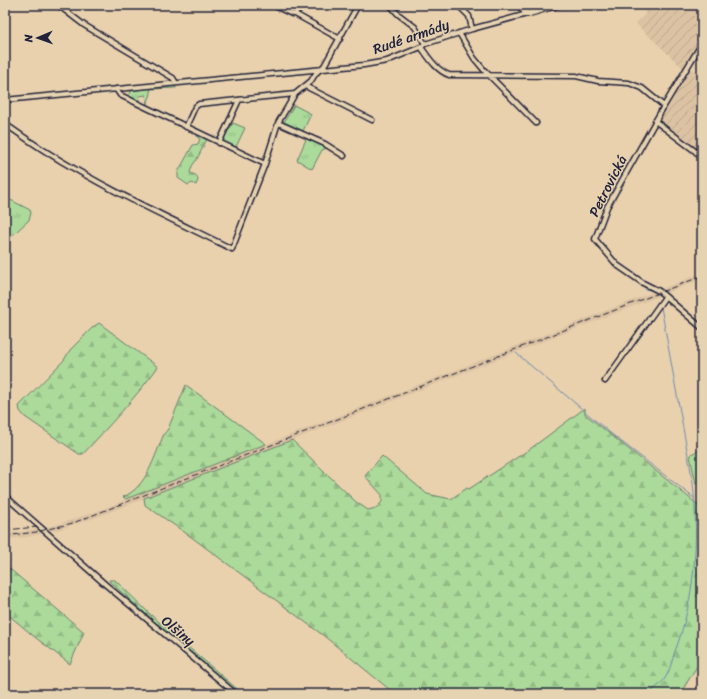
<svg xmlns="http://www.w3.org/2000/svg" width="707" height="699" font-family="Sriracha,sans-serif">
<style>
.built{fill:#dbc2a2}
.industrial{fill:url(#industrial-furrows)}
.grass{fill:url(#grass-tufts);stroke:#667e6a}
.forest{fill:url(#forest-firs);stroke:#667e6a}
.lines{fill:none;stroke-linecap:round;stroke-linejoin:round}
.stream{stroke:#6b8bad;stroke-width:1}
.minor-casing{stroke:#22223b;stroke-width:7}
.major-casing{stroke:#22223b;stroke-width:8}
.minor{stroke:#e6d3b1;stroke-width:4}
.major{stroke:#e6d3b1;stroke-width:5.5}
.rail{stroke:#22223b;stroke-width:1;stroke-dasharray:6 3;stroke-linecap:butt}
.labels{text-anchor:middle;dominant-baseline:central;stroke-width:3;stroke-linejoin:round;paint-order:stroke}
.street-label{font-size:14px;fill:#22223b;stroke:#e6d3b1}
</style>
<defs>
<pattern id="industrial-furrows" width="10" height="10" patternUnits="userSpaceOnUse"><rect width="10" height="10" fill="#dbc2a2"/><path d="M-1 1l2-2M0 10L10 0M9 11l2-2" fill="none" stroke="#bca68c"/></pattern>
<pattern id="grass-tufts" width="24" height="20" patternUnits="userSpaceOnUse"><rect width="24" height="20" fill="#abda9a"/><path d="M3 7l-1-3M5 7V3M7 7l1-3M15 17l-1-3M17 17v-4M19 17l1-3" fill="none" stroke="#93bb86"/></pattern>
<pattern id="forest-firs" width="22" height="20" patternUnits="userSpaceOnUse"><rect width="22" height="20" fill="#abda9a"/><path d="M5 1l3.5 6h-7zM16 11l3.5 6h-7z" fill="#93bb86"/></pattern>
</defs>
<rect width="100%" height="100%" fill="#e9d1ae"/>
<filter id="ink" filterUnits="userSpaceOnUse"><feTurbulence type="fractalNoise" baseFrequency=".025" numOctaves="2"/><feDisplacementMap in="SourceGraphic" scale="8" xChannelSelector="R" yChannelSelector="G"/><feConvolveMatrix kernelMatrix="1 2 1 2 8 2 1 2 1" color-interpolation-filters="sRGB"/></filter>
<g filter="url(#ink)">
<path class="built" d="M687,5h15v14l-4,-1 -13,-8z
M702,273v6l-605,238 -40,13 -30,7 -22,2v-5l21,-3 30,-6 39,-13z"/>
<path class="industrial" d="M638,5h49l-2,5 13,8 1,-1 3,2v19l-19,30 -47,-44 10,-10z
M688,68l6,2 8,6v79l-5,-6 -38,-28z"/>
<path class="grass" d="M176,85v3l-26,1 1,5 -4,10 -1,-9 -7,1 2,8 -12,-8 2,-5 7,-1v-1z
M294,105l17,9 -8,17 -19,-9z
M233,123l12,5 -10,21 -13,-7 5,-13 2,1z
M307,137l20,11 -5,2 -10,19 -15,-9z
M5,197l25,13 1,3 -2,7 -24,22z
M702,449v33l-6,2 -6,-28 1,-2z"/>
<path class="forest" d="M198,135l9,4 -10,20 -5,7 -2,7c5,2 7,1 8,7l-2,5 -4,-2 -4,2 -10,-7v-6l15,-27 5,-1 2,-5 -3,-2z
M99,323l59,44c-23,31 -49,59 -75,87h-4l-54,-37 -5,-6 -1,-5 45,-46 6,-10 23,-23z
M186,385l80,59 -140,55 -3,-2c24,-10 31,-40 41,-63l4,-5z
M585,408v6l112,90 5,8v146l-22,36h-285l-71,-58 -134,-100 -45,-31 -1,-7 148,-58 64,62 12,8 8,-2 6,-6v-7l-17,-19 17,-20 45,38 24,5 16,-11 2,1 61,-40z
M5,565l79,67 -14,32 -34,-26 -31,-26z
M109,580h6l36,35 92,79h-7l-126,-112z"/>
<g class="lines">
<path class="stream" d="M645,289l9,2
M516,353l93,79 85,66
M648,694c5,-4 12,-9 16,-14 5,-7 8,-18 10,-26 21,-54 25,-113 19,-171l-32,-176"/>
<defs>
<path id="minor" d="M58,5l26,20 89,53 3,5
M273,5l19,9h3l45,25
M390,5l8,9 17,13 10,17
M458,5l11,11 3,13
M295,14l5,-9
M459,33l15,25 10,12 52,53
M702,43l-38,63 -57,101 -12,32 22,26 26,18 16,8 43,37
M421,47c8,11 15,23 28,28l127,1 22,5 31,2 13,5 22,18
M305,86l67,34
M116,89l4,6 145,69
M5,100l359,-35 23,-4 34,-14 4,-3 47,-15 55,-15
M655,121l40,30 7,7
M278,123l47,21 19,12
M5,124c13,9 27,19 40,27 60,38 124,67 187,98l33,-85 13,-41 17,-29 16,-13 5,-8 8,-7 34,-61
M186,127l9,-20 4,-3 96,-10
M219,143l20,-43
M605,381l60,-84
M5,496l101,89 130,109"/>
<path id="major" d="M519,5l8,9 31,-9"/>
</defs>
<use href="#minor" class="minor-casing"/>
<use href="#major" class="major-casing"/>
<use href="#minor" class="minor"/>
<use href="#major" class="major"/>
<path class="rail" d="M5,530l33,-3
M5,536l31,-4 37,-9 629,-247"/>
</g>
</g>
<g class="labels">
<g class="street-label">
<text transform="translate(411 37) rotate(-19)">Rudé armády</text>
<text transform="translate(608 186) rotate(-63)">Petrovická</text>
<text transform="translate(178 631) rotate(40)">Olšiny</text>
</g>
</g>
<rect width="707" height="699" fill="none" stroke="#e6d3b1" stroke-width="20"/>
<rect x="10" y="10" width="687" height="679" fill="none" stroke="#22223b" stroke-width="1.5" filter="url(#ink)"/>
<g transform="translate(38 38) rotate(268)" stroke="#e6d3b1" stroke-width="3" paint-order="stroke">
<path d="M0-3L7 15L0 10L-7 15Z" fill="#22223b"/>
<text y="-6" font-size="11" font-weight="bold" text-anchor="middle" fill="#22223b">N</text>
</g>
</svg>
